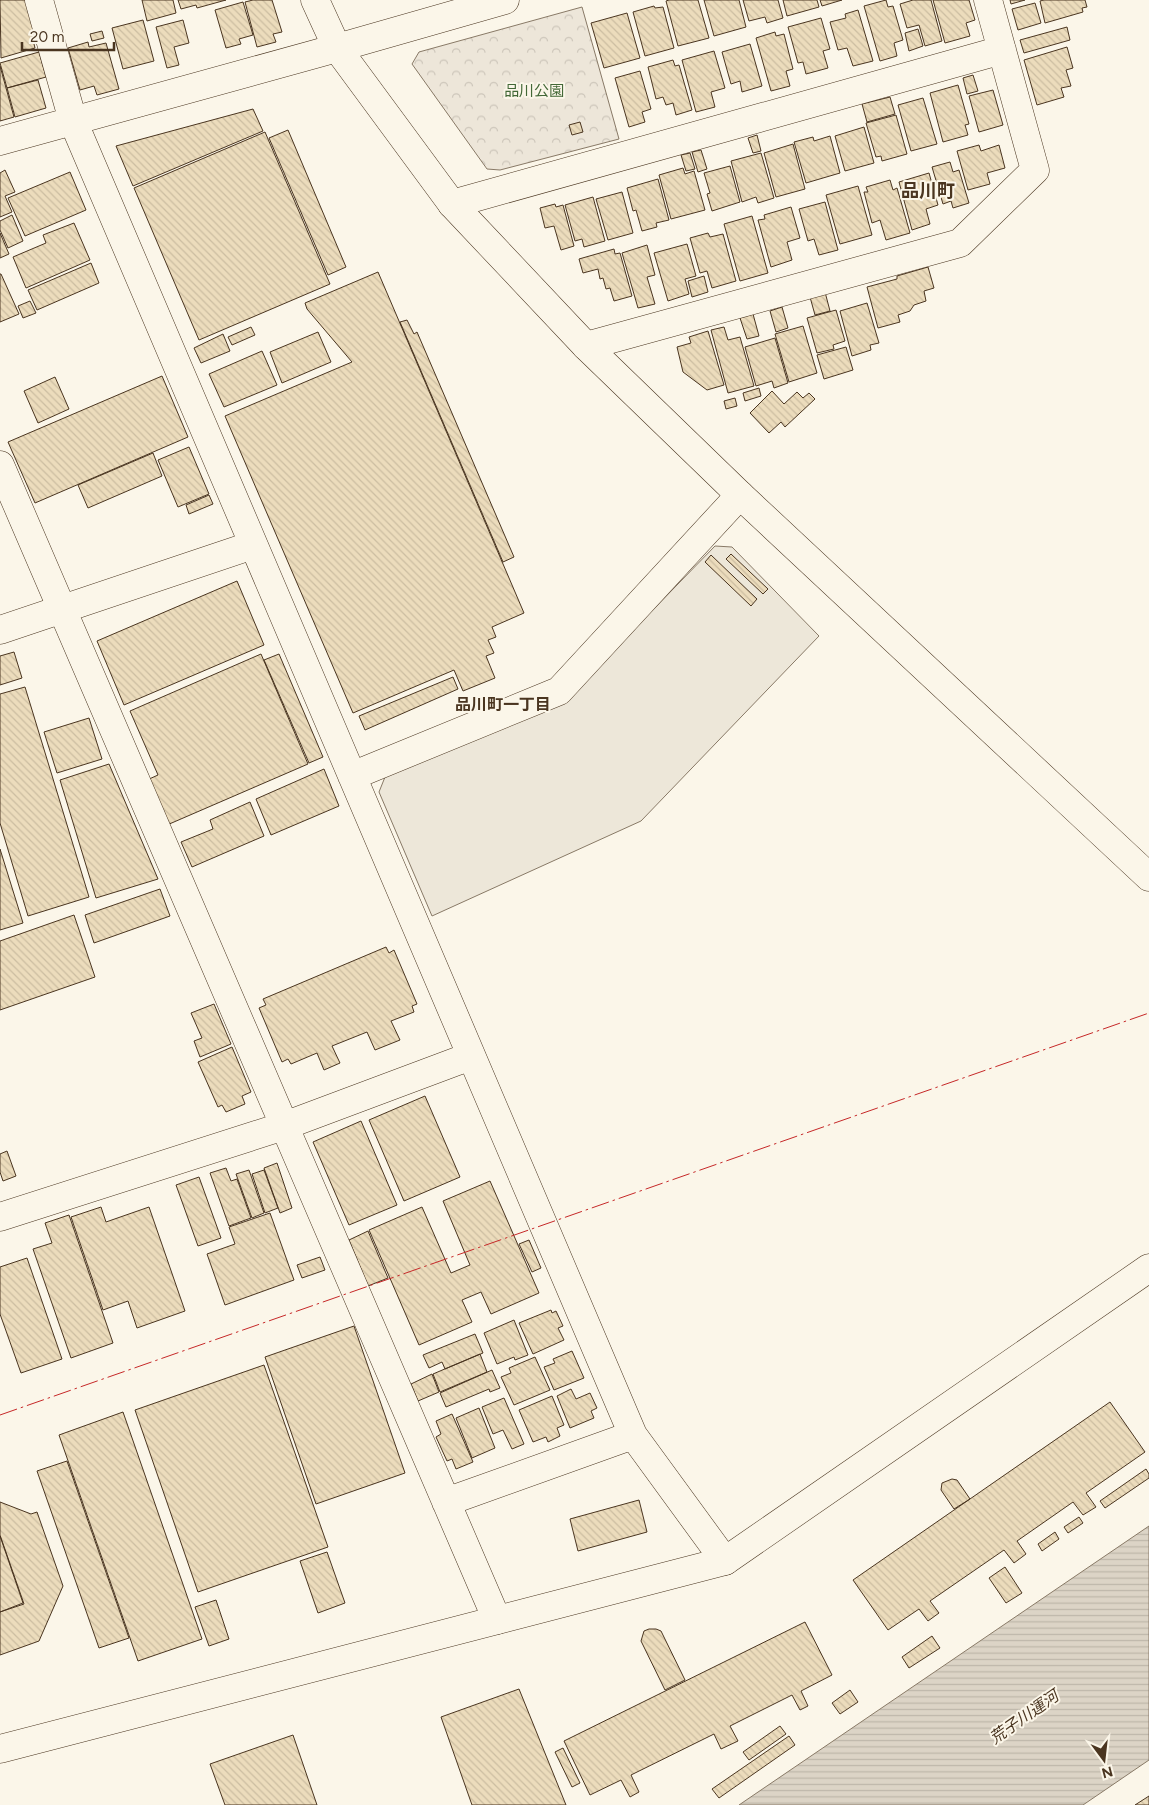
<svg xmlns="http://www.w3.org/2000/svg" width="1149" height="1805" font-family="Figtree,'Noto Sans JP',sans-serif">
<style>
.forest{fill:url(#forest-crowns);stroke:#887966}
.parking{fill:#ede7d9;stroke:#887966}
.water{fill:url(#water-rules);stroke:#887966}
.building{fill:url(#building-back-hatch);stroke:#4a3520}
.lines{fill:none;stroke-linecap:round;stroke-linejoin:round}
.minor-casing{stroke:#4a3520;stroke-width:29}
.tertiary-casing{stroke:#4a3520;stroke-width:29}
.minor{stroke:#fbf6e9;stroke-width:28}
.tertiary{stroke:#fbf6e9;stroke-width:28}
.power{stroke:#c62828;stroke-width:1;stroke-dasharray:18 4 2.5 4;stroke-linecap:butt}
.labels{text-anchor:middle;dominant-baseline:central;stroke-width:4;stroke-linejoin:round;paint-order:stroke}
.park-label{font-size:15px;fill:#436837;stroke:#fbf6e9}
.neighbourhood-label{font-size:16px;font-weight:bold;fill:#4a3520;stroke:#fbf6e9}
.water-label{font-size:16px;font-style:italic;fill:#4a3520;stroke:#fbf6e9}
.quarter-label{font-size:18px;font-weight:bold;fill:#4a3520;stroke:#fbf6e9}
</style>
<defs>
<pattern id="forest-crowns" width="20" height="18" patternUnits="userSpaceOnUse" patternTransform="scale(1.25)"><rect width="20" height="18" fill="#ede6d9"/><path d="M2 6a3 3 0 1 1 6 0M12 15a3 3 0 1 1 6 0" fill="none" stroke="#cdc6ba"/></pattern>
<pattern id="water-rules" width="6" height="5" patternUnits="userSpaceOnUse" patternTransform="scale(1.25)"><rect width="6" height="5" fill="#dcd4c6"/><path d="M0 2.5h6" fill="none" stroke="#beb7aa"/></pattern>
<pattern id="building-back-hatch" width="6" height="6" patternUnits="userSpaceOnUse" patternTransform="scale(1.25)"><rect width="6" height="6" fill="#ecdcbc"/><path d="M-1 5l2 2M0 0l6 6M5-1l2 2" fill="none" stroke="#ccbda1"/></pattern>
</defs>
<rect width="100%" height="100%" fill="#fbf6e9"/>
<path class="forest" d="M582,7l37,132 -119,31 -13,-1 -75,-105 7,-12z"/>
<path class="parking" d="M715,546l17,1 87,89 -178,185 -209,95 -53,-124 6,-15 180,-77z"/>
<path class="water" d="M1149,1526v234l-66,45h-344z"/>
<path class="building" d="M0,0h29l10,34 -7,2 3,12 -34,10z
M142,0h31l3,13 -29,8z
M178,0h48l-29,8 -1,-3 -15,4z
M253,0h19l10,32 -9,2 3,8 -19,5 -12,-45z
M669,0h29l11,38 -31,8 -12,-45z
M704,0h35l7,27 -32,9z
M743,0h35l5,18 -16,5 -2,-6 -16,4z
M783,0h34l2,7 -32,9z
M820,0h22l-20,6z
M886,0l2,7 5,-1 10,34 -9,3 3,13 -17,5 -16,-55z
M913,0h18l11,41 -17,5 -6,-21 -12,3 -7,-24z
M933,0h36l6,20 -9,3 4,13 -25,7z
M1010,0h15l-14,4z
M1044,0h41l2,7 -5,1 1,4 -38,11 -5,-22z
M243,2l10,33 -14,4 2,5 -15,4 -11,-38z
M1035,3l6,20 -23,7 -6,-21z
M654,6l1,2 8,-1 11,41 -29,8 -12,-44z
M858,10l15,51 -20,5 -6,-18 -9,2 -8,-28 16,-4 -1,-4z
M627,13l13,45 -36,10 -13,-45z
M821,18l9,31 -7,2 5,17 -22,6 -3,-12 -5,1 -10,-36z
M143,20l11,41 -31,8 -11,-41z
M183,20l6,23 -15,4 5,18 -12,3 -11,-41z
M1067,27l3,13 -46,13 -4,-13z
M918,29l5,17 -14,5 -4,-18z
M102,31l2,7 -12,3 -2,-7z
M775,32l1,4 8,-2 9,35 -7,2 4,15 -19,5 -15,-53z
M88,42l1,5 17,-4 13,46 -22,6 -3,-9 -14,4 -12,-42z
M750,44l12,42 -20,6 -2,-11 -9,3 -9,-32z
M1067,47l6,21 -7,2 5,16 -10,2 3,9 -27,8 -13,-45z
M714,51l11,37 -14,4 4,15 -19,5 -14,-52z
M39,52l7,25 -39,11 -7,-25z
M673,60l2,6 4,-1 13,45 -16,5 -3,-12 -7,2 -3,-8 -7,2 -8,-32z
M0,66l14,51 -14,4z
M640,71l11,38 -9,3 3,10 -16,5 -14,-49z
M973,75l5,16 -11,3 -4,-16z
M38,80l8,28 -31,9 -8,-29z
M958,85l11,39 -4,1 3,10 -25,7 -13,-49z
M993,90l10,35 -24,7 -10,-36z
M890,97l5,17 -28,8 -5,-18z
M923,98l14,46 -26,7 -13,-46z
M253,109l10,22 -130,55 -17,-40z
M896,115l11,39 -25,7 -1,-5 -5,1 -10,-34z
M580,122l3,10 -11,3 -3,-10z
M864,127l10,36 -29,8 -10,-35z
M288,130l58,137 -18,8 -59,-137z
M265,132l65,152 -131,56 -65,-152z
M757,135l4,16 -8,2 -5,-15z
M830,136l10,37 -34,10 -12,-41 19,-5 1,4z
M793,144l12,45 -29,8 -12,-44z
M979,145l2,6 18,-6 6,23 -18,5 3,11 -22,6 -11,-39z
M701,150l6,19 -9,3 -6,-20z
M690,153l5,16 -9,2 -5,-16z
M761,153l13,45 -16,5 -2,-6 -14,5 -11,-41z
M950,162l3,10 6,-2 10,33 -16,5 -2,-7 -8,3 -11,-37z
M730,166l10,36 -28,9 -5,-17 3,-1 -6,-20z
M683,168l2,6 9,-3 11,39 -34,9 -12,-44z
M5,170l10,22 -10,4 7,16 -12,5v-44z
M70,172l16,38 -61,26 -17,-38z
M929,173l9,32 -12,4 4,15 -18,6 -13,-48z
M658,179l11,41 -13,3 1,4 -15,4 -6,-21 -3,1 -6,-23z
M890,180l3,10 4,-2 13,45 -24,7 -6,-20 -8,3 -8,-31h4l-2,-5z
M858,186l14,49 -32,9 -14,-49z
M622,192l11,41 -25,7 -12,-41z
M593,197l12,44 -21,6 -2,-8 -7,2 -10,-36z
M825,202l13,48 -19,5 -5,-16 -6,2 -9,-32z
M555,204l1,3 7,-2 11,41 -13,4 -7,-24 -9,2 -5,-20z
M791,207l9,31 -13,4 5,18 -21,7 -13,-47 7,-1 -1,-4z
M12,215l11,26 -15,7 -8,-18v-9z
M752,216l16,57 -28,8 -16,-57z
M74,223l16,37 -64,28 -13,-31 33,-14 -3,-8z
M0,233l9,21 -9,4z
M708,233l2,4 13,-3 13,47 -24,7 -5,-17 -7,2 -10,-35z
M687,244l9,32 -11,3 4,15 -21,7 -14,-48z
M647,245l8,30 -8,2 8,27 -17,4 -16,-55z
M614,249l1,5 5,-1 12,43 -18,5 -4,-13 -4,1 -3,-11 -3,1 -2,-10 -15,4 -4,-14z
M91,263l8,20 -62,27 -9,-20z
M928,267l6,21 -10,3 2,10 -12,4 -4,6 -12,4 2,7 -22,6 -11,-41 30,-8v-3z
M378,272l146,341 -32,14 4,10 -8,3 6,13 -8,3 9,22 -32,13 -9,-21 -101,43 -128,-297 127,-54 -45,-53 -2,-6z
M0,274h1l18,40 -19,8z
M704,276l4,16 -16,5 -4,-16z
M825,292l5,19 -15,4 -5,-18z
M30,301l6,12 -13,5 -5,-12z
M867,303l12,40 -9,2 1,5 -19,6 -12,-45z
M782,307l6,21 -12,4 -6,-21z
M836,310l9,31 -12,4 1,4 -17,4 -10,-35z
M753,314l6,22 -12,3 -7,-21z
M407,320l7,14 3,-2 97,225 -11,5 -103,-240z
M803,326l14,47 -28,9 -14,-48z
M251,327l4,8 -23,10 -4,-8z
M724,327l4,13 12,-3 14,49 -26,7 -17,-63z
M708,331l16,54 -17,5 -24,-18 -6,-25 14,-4 -2,-6z
M318,332l13,30 -49,21 -12,-31z
M223,334l7,17 -29,12 -7,-15z
M775,338l13,45 -14,5 -2,-7 -16,5 -11,-39z
M846,347l7,23 -29,9 -7,-24z
M262,351l15,34 -53,22 -15,-33z
M162,376l26,61 -153,66 -27,-61z
M55,377l14,32 -31,14 -14,-32z
M759,388l2,8 -16,5 -2,-8z
M772,391l12,13 13,-12 6,6 6,-5 6,6 -30,28 -4,-5 -12,11 -19,-20z
M735,398l2,8 -11,3 -2,-8z
M189,447l20,47 -31,13 -20,-47z
M153,453l9,23 -74,32 -10,-23z
M209,495l4,9 -24,10 -3,-9z
M731,554l37,35 -5,5 -37,-35z
M711,555l46,44 -6,7 -46,-44z
M237,581l27,64 -140,60 -27,-64z
M14,652l8,26 -22,7v-29z
M261,654l47,110 -141,61 -20,-45 11,-5 -28,-64z
M279,654l44,103 -14,6 -45,-103z
M453,677l5,12 -93,41 -6,-14z
M25,687l64,210 -61,19 -28,-93v-129z
M89,718l13,41 -45,14 -13,-41z
M109,764l49,115 -62,19 -36,-118z
M324,769l15,37 -68,29 -15,-36z
M250,802l14,34 -72,31 -11,-25 32,-13 -3,-9z
M0,849l23,74 -23,7z
M160,889l10,27 -76,27 -9,-28z
M74,915l21,62 -95,33v-69z
M386,947l3,6 5,-3 23,54 -5,2 2,6 -23,9 9,19 -25,10 -8,-18 -35,14 8,17 -16,7 -7,-17 -26,11 -3,-5 -6,3 -23,-54 7,-3 -3,-6z
M214,1004l17,40 -31,13 -6,-16 8,-3 -11,-25z
M232,1047l19,45 -9,4 3,8 -19,8 -4,-7 -4,2 -20,-45z
M425,1096l35,81 -56,24 -35,-81z
M361,1121l36,84 -48,20 -36,-83z
M7,1151l9,25 -13,5 -3,-9v-18z
M277,1163l15,45 -12,5 -16,-45z
M226,1168l5,13 6,-2 14,39 -22,8 -19,-53z
M249,1170l15,43 -12,5 -16,-44z
M264,1170l14,38 -13,5 -13,-39z
M199,1177l22,61 -23,8 -22,-61z
M490,1181l49,112 -48,21 -10,-22 -19,8 10,22 -53,23 -50,-115 53,-23 29,66 19,-8 -27,-64z
M101,1207l5,15 43,-15 36,104 -48,17 -9,-27 -25,9 -32,-93z
M270,1213l24,67 -69,25 -18,-51 28,-10 -6,-17z
M69,1215l44,128 -42,15 -38,-109 19,-6 -7,-20z
M368,1231l20,47 -20,8 -19,-46z
M529,1240l12,28 -9,4 -13,-28z
M320,1257l5,13 -23,8 -5,-13z
M27,1258l35,101 -41,14 -21,-59v-47z
M551,1310l1,3 4,-2 7,15 -5,2 6,12 -31,14 -14,-31z
M514,1320l14,35 -13,5 -1,-3 -17,7 -13,-31z
M354,1326l51,147 -89,31 -51,-147z
M475,1334l8,19 -38,16 -3,-7 -13,6 -6,-13z
M572,1351l12,27 -30,12 -10,-23 11,-4 -2,-4z
M480,1354l7,18 -47,20 -7,-18z
M535,1357l15,33 -36,15 -13,-28 10,-4 -2,-5z
M264,1365l64,182 -130,45 -63,-182z
M492,1370l8,18 -10,4 -1,-3 -43,18 -6,-14z
M432,1374l7,18 -21,9 -7,-17z
M571,1389l5,10 14,-6 7,15 -6,3 3,7 -24,10 -13,-32z
M552,1396l12,29 -7,3 3,8 -12,6 -2,-5 -13,5 -14,-32z
M504,1398l20,46 -12,5 -9,-19 -10,4 -11,-27z
M1110,1402l35,50 -59,41 10,14 -13,8 -10,-13 -56,39 9,13 -12,9 -10,-13 -74,51 9,12 -11,8 -9,-12 -31,21 -35,-50z
M479,1408l16,40 -23,10 -16,-40z
M123,1412l79,227 -64,22 -79,-226z
M452,1414l21,48 -17,7 -4,-10 -5,2 -11,-24 5,-3 -5,-13z
M67,1461l62,177 -30,10 -62,-177z
M1146,1469l3,5v4l-44,30 -5,-7z
M952,1479l5,1 13,19 -16,10 -13,-19 1,-7z
M639,1500l8,32 -69,19 -8,-32z
M0,1502l31,12 6,-2 26,74 -24,55 -39,14v-43l24,-8 -24,-69z
M1079,1517l4,6 -15,10 -4,-6z
M1055,1532l4,7 -17,12 -4,-7z
M0,1536l23,67 -23,9z
M327,1552l18,51 -27,10 -18,-52z
M1005,1567l17,26 -16,10 -17,-25z
M216,1600l13,39 -20,7 -14,-39z
M805,1622l27,53 -31,16 7,15 -8,4 -8,-15 -62,31 8,15 -17,8 -7,-15 -83,41 8,17 -9,5 -9,-17 -31,15 -26,-54z
M649,1629h7l5,2 24,49 -20,10 -24,-49 3,-10z
M932,1636l8,12 -31,20 -7,-11z
M519,1689l47,116h-94l-31,-88z
M850,1690l8,12 -18,12 -8,-11z
M780,1726l6,8 -37,26 -6,-8z
M293,1735l24,70h-92l-15,-41z
M789,1736l6,9 -76,53 -7,-9z
M563,1748l17,35 -8,4 -17,-35z
M1149,1796v9h-14z"/>
<g class="lines">
<defs>
<path id="minor" d="M39,0l34,121 560,1314 92,126
M0,141l337,-93 168,-48
M452,204l550,-154
M586,346l374,-103 75,-73 -47,-170
M0,465l497,1155
M0,630l253,-85
M352,776l207,-85 181,-196
M0,1217l284,-91 187,-70
M446,1502l187,-67"/>
<path id="tertiary" d="M315,0l22,48 115,156 134,142 154,149 409,382
M0,1749l725,-188 424,-293"/>
</defs>
<use href="#minor" class="minor-casing"/>
<use href="#tertiary" class="tertiary-casing"/>
<use href="#minor" class="minor"/>
<use href="#tertiary" class="tertiary"/>
<path class="power" d="M0,1415l1149,-402"/>
</g>
<g class="labels">
<g class="park-label">
<text x="534" y="91">品川公園</text>
</g>
<g class="neighbourhood-label">
<text x="503" y="704">品川町一丁目</text>
</g>
<g class="water-label">
<text transform="translate(1024 1717) rotate(-35)">荒子川運河</text>
</g>
<g class="quarter-label">
<text x="928" y="191">品川町</text>
</g>
</g>
<g transform="translate(1104 1760) rotate(165)" stroke="#fbf6e9" stroke-width="4" paint-order="stroke">
<path d="M0-4L9 19L0 12L-9 19Z" fill="#4a3520"/>
<text y="-8" font-size="14" font-weight="bold" text-anchor="middle" fill="#4a3520">N</text>
</g>
<path d="M22 42v8h92v-8" fill="none" stroke="#4a3520" stroke-width="2.5"/>
<text x="30" y="42" font-size="15" fill="#4a3520" stroke="#fbf6e9" stroke-width="4" paint-order="stroke">20 m</text>
</svg>
